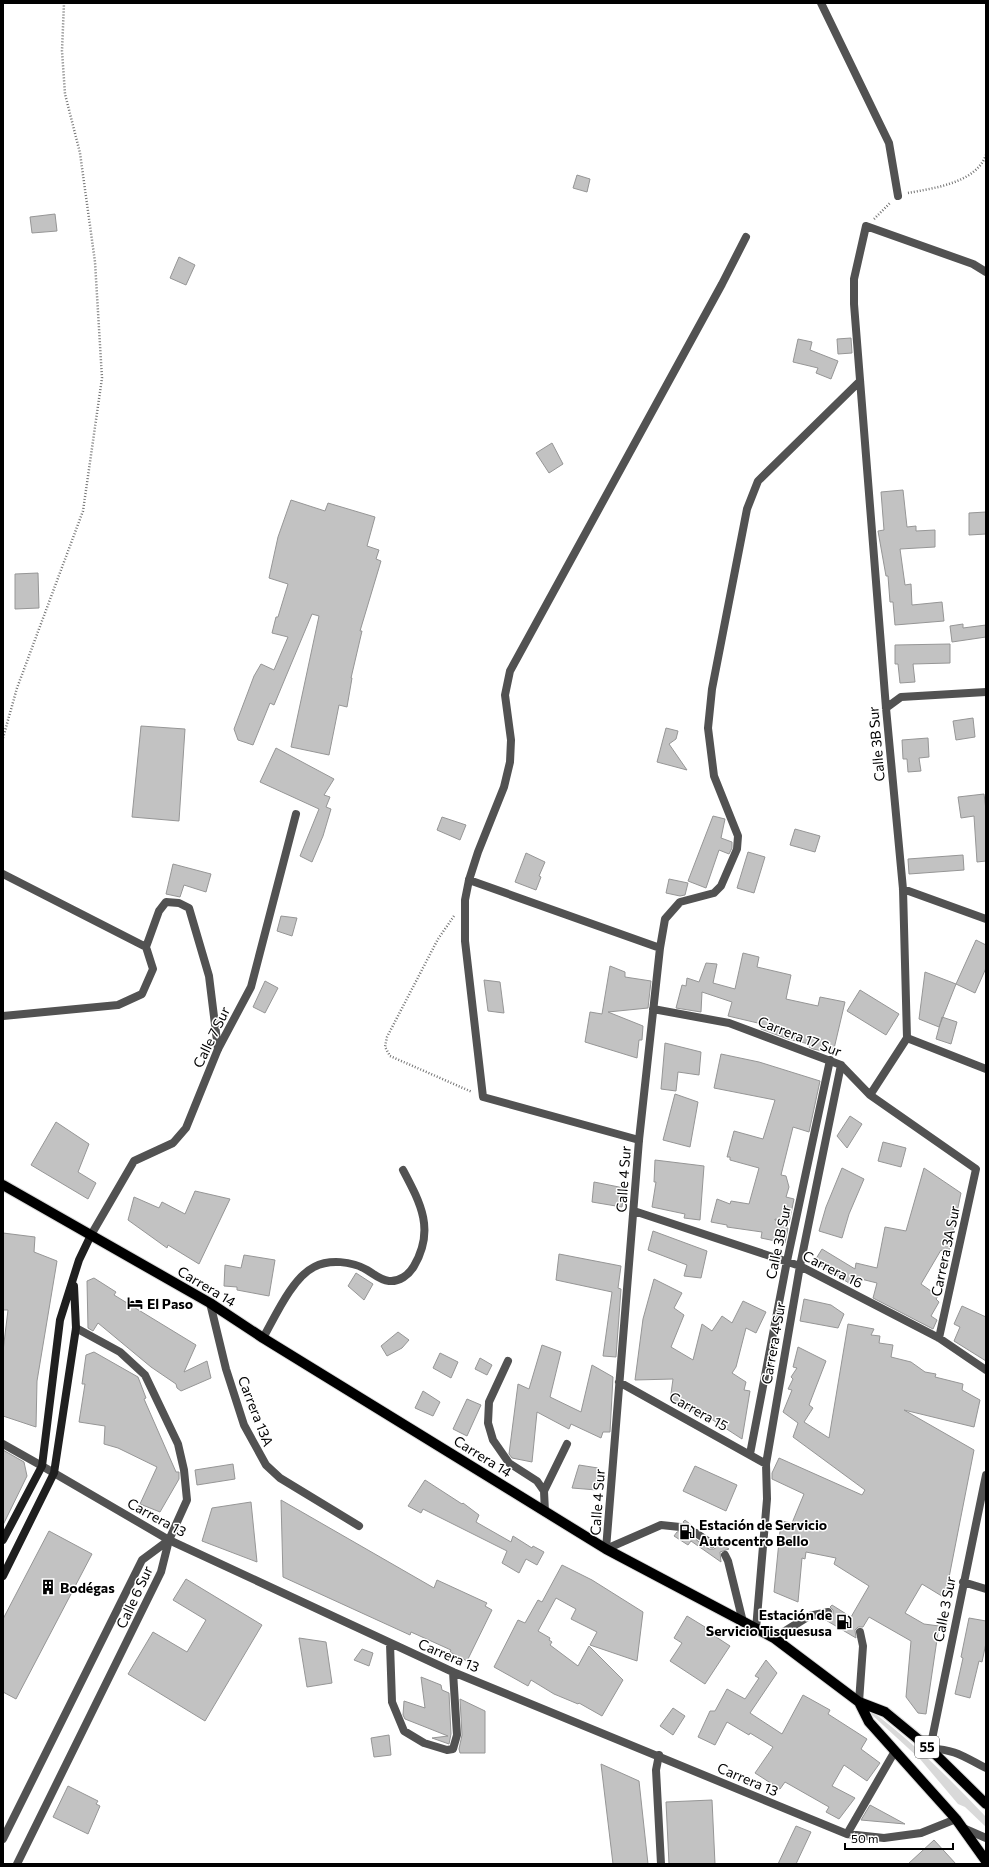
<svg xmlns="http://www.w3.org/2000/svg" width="989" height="1867" font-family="Commissioner,sans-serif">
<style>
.green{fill:#d9d9d9}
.building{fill:#c2c2c2;stroke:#969696}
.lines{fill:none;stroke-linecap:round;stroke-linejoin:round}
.primary-casing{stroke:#dbdbdb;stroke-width:12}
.path{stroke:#747474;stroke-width:2.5;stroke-dasharray:1 2;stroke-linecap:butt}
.service{stroke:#525252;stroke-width:8}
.minor{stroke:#525252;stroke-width:8}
.tertiary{stroke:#525252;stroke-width:8}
.secondary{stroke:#1f1f1f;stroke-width:8}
.primary{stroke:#000;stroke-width:10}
.labels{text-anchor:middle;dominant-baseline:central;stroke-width:3;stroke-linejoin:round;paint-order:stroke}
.shield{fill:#fff;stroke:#4c4c4c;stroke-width:1}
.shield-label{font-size:13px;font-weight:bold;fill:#000}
.street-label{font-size:14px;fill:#000;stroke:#fff}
.poi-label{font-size:14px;font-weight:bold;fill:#000;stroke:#fff;text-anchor:start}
</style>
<rect width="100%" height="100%" fill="#fff"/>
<path class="green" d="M873,1712c41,31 77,67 113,105v10l-21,-20 -7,-3 -38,-45 -49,-45z"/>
<path class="building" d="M577,175l13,4 -3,13 -14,-4z
M55,214l2,17 -25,2 -2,-16z
M179,257l16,8 -9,20 -16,-7z
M851,338l1,15 -14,1 -1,-15z
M798,339l14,3 -2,8 28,11 -7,18 -15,-6 2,-5 -25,-6z
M552,443l11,21 -14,9 -13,-20z
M903,490l4,37 9,-1v5l19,-1v17l-35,2 5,36 6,-1 1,21 30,-3 2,19 -49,4 -2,-23h-3l-2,-26h-2l-8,-45 6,-1 -3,-38z
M291,500l34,11 3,-8 47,14 -8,29 12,4 -3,9 5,2 -21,70h2l-11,47h1l-5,29 -8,-2 -10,50 -38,-8 28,-131 -7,-2 -38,91 -4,-2 -17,42 -15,-5 -4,-11 20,-53 7,-12 13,6 14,-33 -16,-4 4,-16h2l10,-33 -19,-6 9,-41z
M986,512v22l-17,1v-22z
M38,573l1,35 -24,1v-35z
M963,624v4l23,-3v12l-34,5 -2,-16z
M950,644v19l-37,1 2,18 -15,1 -2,-19h-3v-19z
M973,718l2,19 -19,3 -3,-19z
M141,726l44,3 -6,92 -47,-4z
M666,728l12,3 -2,8 -7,5 18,26 -30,-8z
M928,738l1,19 -10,1 2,13 -13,1 -1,-13h-4l-1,-19z
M276,748l58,31 -10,16 6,2 -4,10 5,2 -8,27 -11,26 -12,-6 19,-47 -59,-27z
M984,794l2,16v51l-9,1 -3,-46 -13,2 -3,-21z
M713,816l12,3 -4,19 11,4v6l-3,6 -10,-4 -13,38 -18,-7z
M442,817l24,8 -6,15 -23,-10z
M795,829l25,7 -5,16 -25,-7z
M748,852l17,5 -11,36 -17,-5z
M526,853l19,9 -6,14 2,1 -5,13 -21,-8z
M963,855l1,15 -55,4 -1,-15z
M173,864l38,10 -5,18 -22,-7 -4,12 -14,-3z
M669,879l19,4 -3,12 -5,1 -14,-3z
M281,916l16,2 -5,18 -15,-5z
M976,940l10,5v23l-11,25 -19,-9z
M743,953l16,4 -2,10 34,8 -5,24 32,7 2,-9 25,5 -12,51 -20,-4 -4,-2v-3l-21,-5 -27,-10 1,-5 -34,-8 4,-14 -30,-10 -1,20 -25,-4 6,-23 4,1 1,-8 12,4 7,-19 11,1 -4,19 22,6z
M610,966l15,6v5l26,4 -3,27 -40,4 35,14 -1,14h-3l-2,18 -52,-16 5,-30 12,2z
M925,972l31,12 -17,43 -20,-8z
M484,980l16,2 4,31 -16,-2z
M265,981l13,7 -13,25 -12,-6z
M860,990l39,24 -13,21 -39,-24z
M942,1017l15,5 -6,22 -15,-5z
M665,1043l36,9 -2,23 -21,-3 -2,19 -15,-2z
M721,1054l38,8 61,19 -11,51 -16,-5 -12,48 5,1 3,11 -3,10 8,2 -5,24 -14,-4v1l13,8 -3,15 -24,-5 1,-6 -35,-5v-2l-16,-3 6,-23 13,5 1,-3 18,3 10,-36 -29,-8v-3h-3l7,-26 29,8 12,-39 -61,-12z
M675,1094l23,8 -8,45 -27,-7z
M850,1116l12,8 -15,24 -10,-12z
M56,1122l33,22 -11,28 18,11 -8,16 -57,-34z
M883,1142l23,6 -5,19 -23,-6z
M655,1160l49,6 -4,54 -16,-2 1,-4 -33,-7 4,-25h-2z
M842,1168l22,11 -15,35 -7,24 -23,-7 7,-24z
M924,1168l37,25 -13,62 -7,-5 -20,34 17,12 -2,3 3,3 -8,14 6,4 -4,9 -60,-31 4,-15 -24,-6 -4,6 -35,-21 8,-13 33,20 1,-6 21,5 8,-41 21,4z
M594,1182l30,6 -2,19 -30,-5z
M195,1191l35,8 -31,65 -31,-19 -1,3 -39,-28 6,-23 25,11 3,-6 23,12z
M653,1231l54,20 -6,27 -17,-2 3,-11 -39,-15z
M3,1233l32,4 -1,15 23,9 -20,120 -1,46 -33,-11v-65l5,-41h-5z
M559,1254l62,12 -3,22 3,1 -5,68 -13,-1 9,-64 -56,-12z
M244,1255l31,5 -6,36 -32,-6v-3l-13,-1 1,-21 16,3z
M356,1273l17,11 -9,16 -16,-14z
M94,1278l22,14 -2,3 82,50 -12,27 23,-11 4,17 -30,13 -4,-3 -1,-4 -25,-17 -53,-44 -5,8 -5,-3 -1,-47z
M654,1279l28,14 -8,15 10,7 -13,32 22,13 9,-36 10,7 10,-15 10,7 11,-22 23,11 -10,21 -10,-5 -10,39 -4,6 14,9 -2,8 6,1 -8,48 -43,-28 -1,2 -28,-12 3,-22 -38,1 8,-61z
M804,1299l27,6 13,9 -6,14 -38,-7z
M962,1306l24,11v44l-32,-20 6,-14 -6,-3z
M848,1324l26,5 -3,6 9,1 -1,7 14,2 -2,12 20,5 14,10 11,2 -1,3 28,7 -1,6 18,10 -6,27 -70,-17 70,40 -29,148 -23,-14 -17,29 19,11 15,2 -13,88 -8,-1 -12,-16 5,-56 -42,-24 -6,10h-5l-3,3 1,8 -32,-19 9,-5v-4l-3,-3 2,-2 19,12 18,-31 -35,-22 2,-6 -30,-6 -1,7 -3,-1 -4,44 -24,-10 7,-71 11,2 12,-29 -32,-15v-6l7,-15 83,37 3,-5 -72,-53 5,-14 -15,-11 9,-22 -4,-1 5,-10 -2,-2 6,-9 -4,-1 5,-20 28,14 -17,44 4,3 -9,14 25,16z
M398,1332l11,8 -7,8 -15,8 -6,-10z
M542,1345l19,7 -11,45 31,15 11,-47 21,12 -3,55h-7l-2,6 -30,-14 -2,5 -32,-17 -5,50 -20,-4 -3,-4 9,-70 11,5z
M94,1352l44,25 8,21 -2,1 32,73h3v7l-19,33 -20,-8 17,-37 -39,-19 -14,-4 1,-18 -26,-4 6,-38h-3l4,-29z
M440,1353l18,9 -7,16 -18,-10z
M480,1358l12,7 -5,10 -12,-6z
M423,1391l17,11 -7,14 -18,-8z
M467,1399l14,6 -14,31 -14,-7z
M3,1450l21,12 3,14 -24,49z
M233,1464l2,15 -38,6 -2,-15z
M579,1465l19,3 -1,22 -25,-2z
M695,1466l42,19 -11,26 -43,-20z
M425,1480l37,24 1,-1 16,12 -3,7 35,20 2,-6 19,12 1,-2 11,6 -7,13 -11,-6 -7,14 -17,-10 5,-12 -84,-42 -2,4 -13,-7z
M281,1500l153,88 3,-8 50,23 -2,3 7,4 -25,51 -17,-9 1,-2 -40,-18 -1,3 -127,-58z
M251,1502l6,60 -55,-21 10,-33z
M685,1520l10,8 -4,2v6l18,13h5l3,-2v-5l-2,-3 14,10 -9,3 1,10 -30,-21 -3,4 -14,-9 3,-4 8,-2v-5l-2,-3z
M49,1531l43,23 -76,145 -13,-7v-73z
M562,1565l30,15 51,32 -6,49 -47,-16 7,-13 -26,-13 5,-10 -20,-11 -18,33 12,7 -1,2 3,2 -2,3 28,21 11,-20 34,34 -21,36 -23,-13 -1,1 -24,-10 -23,-14 -3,6 -34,-19 24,-47 7,3 13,-23 4,2z
M186,1579l76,46 -57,96 -77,-47 25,-42 34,20 19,-32 -33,-20z
M687,1616l18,11 -1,2 26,17 -25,38 -35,-23 12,-18 -8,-5z
M969,1618l17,3v22l-4,19 -3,-1 -9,37 -15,-4 8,-36 -2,-1z
M299,1638l27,4 6,41 -25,4z
M362,1649l11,4 -4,13 -15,-6z
M766,1660l11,13 -27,40 32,21 21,-39 27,15 -2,4 39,25 -6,10 19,14 -13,18 -23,-16 -12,21 23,12 -16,21 -13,-7 3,-5 -44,-25 -5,7 -25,-16 18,-26 -23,-14 -1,2 -22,-13 -12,23 -17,-8 12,-26h5l12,-22 18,10 14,-21 -4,-2z
M421,1677l20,8 1,5 7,3 2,41 -2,10 -17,-6 16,-2 -43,-17 -2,-4 1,-14 21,7z
M460,1699l25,12v42h-25l-1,-4 3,-14z
M673,1708l12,8 -12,19 -13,-9z
M389,1735l2,20 -17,2 -3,-19z
M601,1764l38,17 9,83h-35z
M68,1786l30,15 -2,3 4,2 -12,28 -35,-17z
M712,1800l3,64h-46l-3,-62z
M870,1805l35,19 -44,-4z
M796,1826l15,6 -15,32h-18z
M934,1840l22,24h-48z"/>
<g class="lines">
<defs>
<path id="primary" d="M3,1185l207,118 53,35 343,211 168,89 85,64 26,10 45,37 56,55
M859,1702l10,20 87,97 30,42"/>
</defs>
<use href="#primary" class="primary-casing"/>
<path class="path" d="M908,193c26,-5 68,-10 78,-38
M874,219l16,-16
M3,738l14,-50 66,-177 19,-133 -7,-116 -15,-109 -15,-59 -3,-43 2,-48
M454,916l-16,23 -51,98 -2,10 5,9 82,36"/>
<path class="service" d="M821,3l68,140 9,53
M469,880l-4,20v41l18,156 156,43
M218,1049l33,-62 45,-173
M210,1303l16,66 18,56 22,40 14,13 79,48
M263,1338c12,-21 29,-60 51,-71 15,-8 38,-6 53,3 7,4 13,10 22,11 10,1 20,-6 25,-15 21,-36 7,-62 -11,-96
M508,1361l-19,41 -1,21 5,17 16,23 28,18 7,10 1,21
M544,1491l23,-47
M696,1533l16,11
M606,1549l55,-24 19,2
M725,1555l3,6 15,61
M774,1638l35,-22 19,-4
M859,1702l4,-56 -3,-14
M659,1755l-3,15 5,94"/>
<path class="minor" d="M886,708l15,-11 85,-5
M3,874l143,73
M903,889l83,30
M660,948l-191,-68 9,-28 26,-65 6,-25 1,-22 -6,-45 5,-24 212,-387 24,-47
M653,1009l76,14 112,42 29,30 106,74 -37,169
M3,1016l115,-11 24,-11 11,-25 -7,-22 13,-36 7,-9 13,1 10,5 20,68 9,73 -32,79 -13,15 -39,18 -43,74
M907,1038l79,31
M870,1095l37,-57 -4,-149 -17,-181 -32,-404v-25l12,-53 107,38 13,8
M634,1211l166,55 139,72 47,32
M76,1328l44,24 25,23 33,69 6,26 3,30 -18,40 284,132 394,162 37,4 37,-5 35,-14
M619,1382l147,82
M3,1444l39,22
M750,1454l37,-193 43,-201
M606,1549l33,-409 21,-192 5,-29 15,-17 34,-9 7,-7 16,-37 1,-13 -24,-60 -6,-48 4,-39 35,-180 11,-28 102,-100
M963,1582l23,7
M756,1629l11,-130 -1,-35 34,-198 41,-201
M390,1644l2,58 12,29 20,12 23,7 6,-1 4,-14 -4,-63
M930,1749l56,-274
M847,1834l48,-83"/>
<path class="tertiary" d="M42,1466l127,74
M930,1749c23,-1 36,9 56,19
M963,1828l23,10
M3,1839l139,-279 27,-20
M17,1864l144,-292 8,-32"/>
<path class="secondary" d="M3,1540l39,-74 18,-146 19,-60 12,-25
M3,1576l51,-103 22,-145 -2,-42"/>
<use href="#primary" class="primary"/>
</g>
<defs>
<symbol id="hotel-bare" viewBox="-9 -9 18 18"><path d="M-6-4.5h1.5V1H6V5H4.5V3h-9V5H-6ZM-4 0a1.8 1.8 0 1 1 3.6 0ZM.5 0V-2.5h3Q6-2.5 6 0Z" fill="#000" stroke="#fff" stroke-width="2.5" paint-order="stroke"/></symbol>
<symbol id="fuel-bare" viewBox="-9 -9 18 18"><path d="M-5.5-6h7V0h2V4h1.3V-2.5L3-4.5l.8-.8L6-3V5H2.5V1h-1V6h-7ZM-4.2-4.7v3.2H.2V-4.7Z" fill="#000" stroke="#fff" stroke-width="2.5" paint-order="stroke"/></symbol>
<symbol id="building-bare" viewBox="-9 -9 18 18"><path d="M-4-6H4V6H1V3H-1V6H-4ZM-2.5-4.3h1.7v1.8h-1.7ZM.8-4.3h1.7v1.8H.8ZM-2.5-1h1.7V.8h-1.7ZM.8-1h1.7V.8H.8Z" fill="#000" stroke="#fff" stroke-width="2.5" paint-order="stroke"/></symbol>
</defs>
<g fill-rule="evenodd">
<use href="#hotel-bare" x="124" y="1292" width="22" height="22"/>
<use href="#fuel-bare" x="676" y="1521" width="22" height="22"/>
<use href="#building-bare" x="37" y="1576" width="22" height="22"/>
<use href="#fuel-bare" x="833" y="1611" width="22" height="22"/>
</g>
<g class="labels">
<rect class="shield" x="915" y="1736" width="24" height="22" rx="3"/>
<g class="shield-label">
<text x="927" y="1747">55</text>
</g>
<g class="street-label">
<text transform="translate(876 744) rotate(-95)">Calle 3B Sur</text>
<text transform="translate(800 1036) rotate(21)">Carrera 17 Sur</text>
<text transform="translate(211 1037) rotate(-64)">Calle 7 Sur</text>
<text transform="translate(623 1179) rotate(-86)">Calle 4 Sur</text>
<text transform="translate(778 1242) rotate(-78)">Calle 3B Sur</text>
<text transform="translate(945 1251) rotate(-78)">Carrera 3A Sur</text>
<text transform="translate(833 1269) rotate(27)">Carrera 16</text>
<text transform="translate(207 1286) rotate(31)">Carrera 14</text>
<text transform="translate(773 1343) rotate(-80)">Carrera 4 Sur</text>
<text transform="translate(256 1411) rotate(69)">Carrera 13A</text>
<text transform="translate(699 1411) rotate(29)">Carrera 15</text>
<text transform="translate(483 1456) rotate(32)">Carrera 14</text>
<text transform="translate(597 1502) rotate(-86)">Calle 4 Sur</text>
<text transform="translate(157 1517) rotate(29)">Carrera 13</text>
<text transform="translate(134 1597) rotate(-65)">Calle 6 Sur</text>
<text transform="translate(944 1609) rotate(-79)">Calle 3 Sur</text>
<text transform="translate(449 1655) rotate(23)">Carrera 13</text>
<text transform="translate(748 1779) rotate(23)">Carrera 13</text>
</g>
<g class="poi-label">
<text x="147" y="1303">El Paso</text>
<text x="699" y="1524">Estación de Servicio<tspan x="699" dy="16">Autocentro Bello</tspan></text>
<text x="60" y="1587">Bodégas</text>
<text x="832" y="1614" text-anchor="end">Estación de<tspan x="832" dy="16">Servicio Tisquesusa</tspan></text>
</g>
</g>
<rect width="989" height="1867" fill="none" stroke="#000000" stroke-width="8"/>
<path d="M845 1843v6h108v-6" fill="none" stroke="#000000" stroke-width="2"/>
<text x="851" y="1843" font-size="12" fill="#000000" stroke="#ffffff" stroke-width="3" paint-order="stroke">50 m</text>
</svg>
